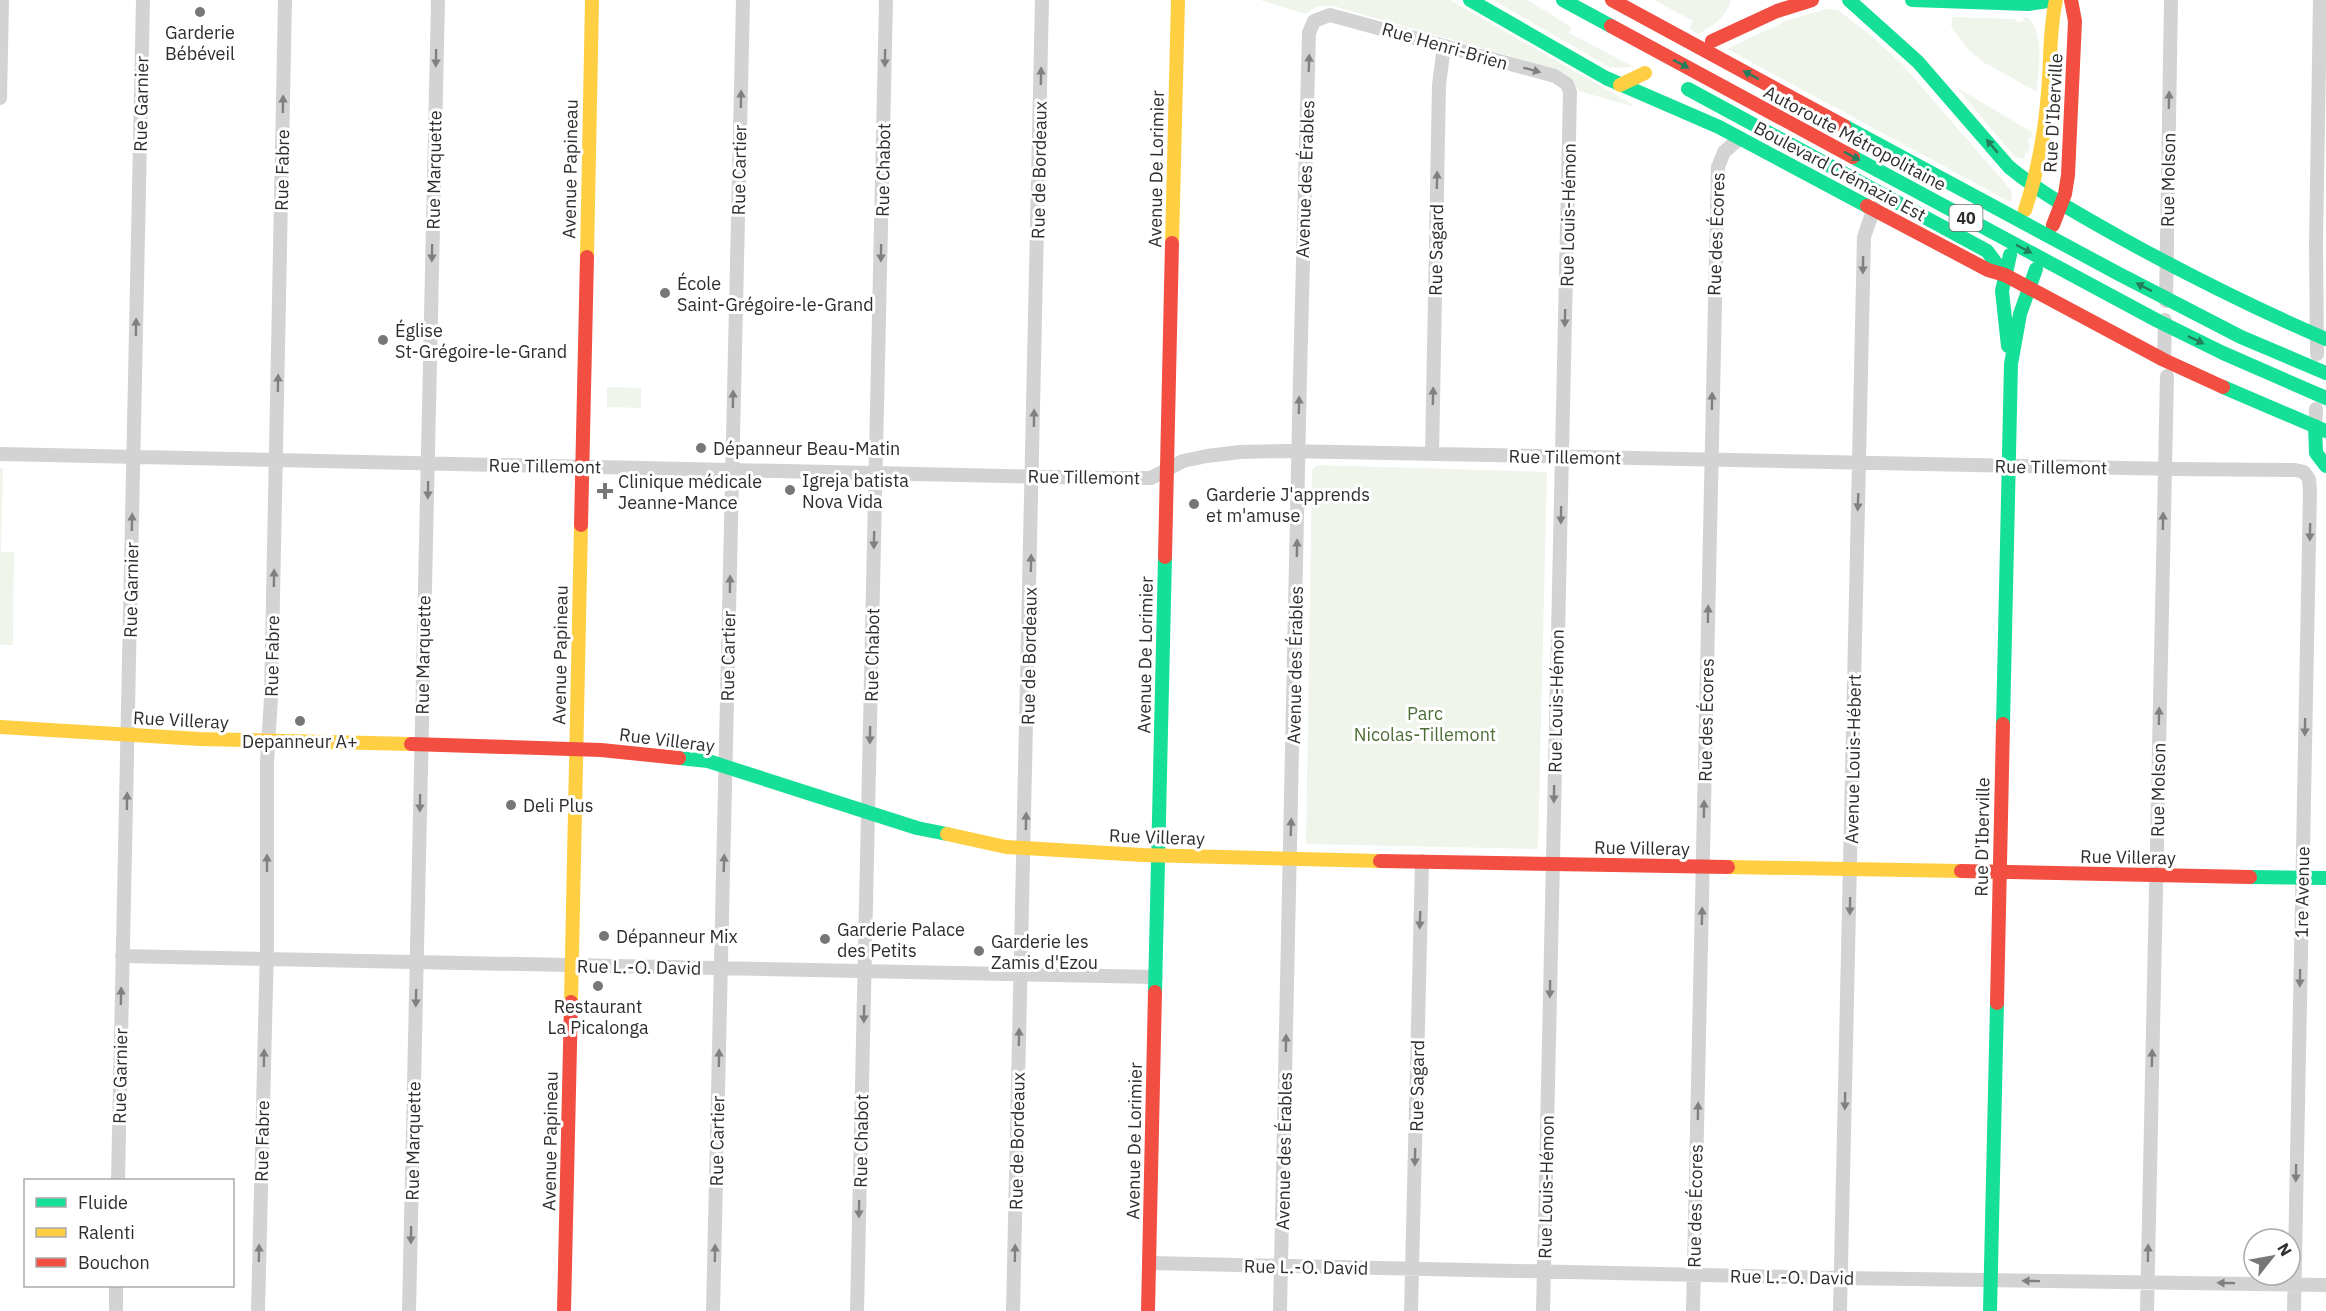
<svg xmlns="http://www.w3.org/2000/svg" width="2326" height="1311" font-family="'IBM Plex Sans',sans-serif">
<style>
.green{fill:#f0f5eb}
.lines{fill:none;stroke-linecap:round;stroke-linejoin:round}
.street{stroke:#d3d3d3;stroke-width:14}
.fast{stroke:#16e098;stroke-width:14}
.slow{stroke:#ffcf43;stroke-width:14}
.jam{stroke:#f24e42;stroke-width:14}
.fast-bridge{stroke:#16e098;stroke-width:14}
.jam-bridge{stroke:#f24e42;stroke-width:14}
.oneway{fill:#808080}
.oneway2{fill:#237e5e}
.poi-dot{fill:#777;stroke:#fff;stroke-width:2}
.labels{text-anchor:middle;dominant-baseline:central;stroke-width:6;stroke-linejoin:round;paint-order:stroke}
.shield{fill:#fff;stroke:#6d6d6d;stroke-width:1.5}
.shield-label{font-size:16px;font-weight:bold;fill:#2e2e2e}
.poi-label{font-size:18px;fill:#2e2e2e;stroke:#fff;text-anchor:start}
.street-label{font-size:18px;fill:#2e2e2e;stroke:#fff}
.park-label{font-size:18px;fill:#4d6d37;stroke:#fff}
</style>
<rect width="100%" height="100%" fill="#fff"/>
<path class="green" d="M1260,0h190l182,104 -1,2 -52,-15 -8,-13 -12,-8 -226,-64h-15l-13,8z
M1493,0h35l43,27 -2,6 65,34 -23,1z
M1654,0h77c-4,16 -18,27 -33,34l-9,-5 4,-8z
M1826,9l12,1 30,23 34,31 109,126 1,8 -2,4 -283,-153 61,-29z
M1953,17l63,2 1,3 7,-1 -1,-4 6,1c16,19 9,51 8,74l-54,-30 -14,-12 -16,-20 -2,-5z
M1956,87l76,45 -1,6h-2l-1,5 2,1 -2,9h-3l-1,6 -9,-2z
M607,387l34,1v20l-34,-1z
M1317,465l230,7 -9,377 -232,-5 6,-374z
M0,468h3l-2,84h13l-1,93h-13z"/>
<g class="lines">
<path class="street" d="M0,98l2,-98
M2166,301l5,-301
M2317,354l-1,-110 4,-244
M2164,360l1,-40
M2315,426l1,-17
M0,454l1100,24h51l32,-17 24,-5 33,-4 46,-1 888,18 121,1 9,2 5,7 1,12 -16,820
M1432,454l7,-369 5,-39
M122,956l1034,21
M118,1180l25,-1180
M1150,1263l691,15 485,7
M116,1311v-25
M258,1311l9,-365v-184l4,-64 14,-698
M409,1311l29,-1311
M713,1311l30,-1311
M857,1311l29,-1311
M1013,1311l29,-1311
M1280,1311l20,-935 9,-343 5,-12 16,-6 225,61 12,8 3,8 -27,1219
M1411,1311l11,-450
M1693,1311l25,-1144 6,-15 16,-14
M1840,1311l24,-1074 10,-29
M2147,1311l20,-935"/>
<path class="fast" d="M1470,0l136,78 113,49 148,79
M1563,0l48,26
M1849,0l69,62 91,105c34,28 73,49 112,71 67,37 135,71 205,101
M1912,0l116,4 26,-4
M1688,89l299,162 18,24
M2008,346l-6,-55 8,-36
M2223,387l103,44
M2315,426l1,27 10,13
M2003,724l8,-360 9,-50 16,-45
M679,758l29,3 209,67 30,6
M2250,877l76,1
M1155,992l10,-435
M1990,1311l7,-308"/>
<path class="slow" d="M1620,85l25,-12
M2025,210c13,-39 20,-77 23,-118 3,-31 1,-62 8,-92
M1172,243l6,-243
M587,257l5,-257
M0,727l200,12 211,5
M947,834l59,13 136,8 238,6
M1728,867l233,4
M571,1002l10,-477"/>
<path class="jam" d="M1712,41l65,-30 35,-11
M1867,206l121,64 17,5 159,85 59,27
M2053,225l12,-31 3,-19 7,-154 -4,-21
M581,525l6,-268
M1165,557l7,-314
M411,744l190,6 78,8
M1380,861l348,6
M1961,871l289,6
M1997,1003l6,-279
M564,1311l7,-309
M1148,1311l7,-319"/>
<path class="fast-bridge" d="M1844,126l275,148 122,63 85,36
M1853,157l305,164 65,32 103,45"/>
<path class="jam-bridge" d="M1612,0l232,126
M1611,26l242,131"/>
</g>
<defs><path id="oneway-solid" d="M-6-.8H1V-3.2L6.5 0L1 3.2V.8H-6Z" transform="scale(1.5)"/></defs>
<g class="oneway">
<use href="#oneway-solid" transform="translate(436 58) rotate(91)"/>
<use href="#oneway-solid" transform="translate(885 58) rotate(91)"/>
<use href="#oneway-solid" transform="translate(1309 63) rotate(-88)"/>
<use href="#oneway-solid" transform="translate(1532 70) rotate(15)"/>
<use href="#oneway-solid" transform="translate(1041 76) rotate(-89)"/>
<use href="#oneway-solid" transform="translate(741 99) rotate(-89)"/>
<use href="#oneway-solid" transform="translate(2169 100) rotate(-89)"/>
<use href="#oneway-solid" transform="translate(283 104) rotate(-89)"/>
<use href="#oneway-solid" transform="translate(1437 180) rotate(-89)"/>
<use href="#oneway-solid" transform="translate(432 253) rotate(91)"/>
<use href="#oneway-solid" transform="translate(881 253) rotate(91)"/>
<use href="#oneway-solid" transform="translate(1863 265) rotate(91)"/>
<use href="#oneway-solid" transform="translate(1565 318) rotate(91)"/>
<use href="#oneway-solid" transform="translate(136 327) rotate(-89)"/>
<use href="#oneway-solid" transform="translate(278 383) rotate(-89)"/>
<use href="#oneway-solid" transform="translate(1433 396) rotate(-89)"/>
<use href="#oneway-solid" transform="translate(733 399) rotate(-89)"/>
<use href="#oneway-solid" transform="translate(1712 401) rotate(-89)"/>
<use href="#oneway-solid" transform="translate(1299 405) rotate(-89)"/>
<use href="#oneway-solid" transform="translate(1034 418) rotate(-89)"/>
<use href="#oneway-solid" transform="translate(428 490) rotate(91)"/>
<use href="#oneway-solid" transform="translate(1858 502) rotate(92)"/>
<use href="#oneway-solid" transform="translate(1561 515) rotate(91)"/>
<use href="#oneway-solid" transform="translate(2163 521) rotate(-89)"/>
<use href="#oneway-solid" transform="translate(132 522) rotate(-89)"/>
<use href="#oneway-solid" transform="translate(2310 532) rotate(91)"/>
<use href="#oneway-solid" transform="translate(874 540) rotate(91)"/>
<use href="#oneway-solid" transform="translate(1297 548) rotate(-89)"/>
<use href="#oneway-solid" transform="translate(1031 563) rotate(-89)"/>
<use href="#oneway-solid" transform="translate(274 578) rotate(-89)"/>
<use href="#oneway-solid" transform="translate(730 584) rotate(-89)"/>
<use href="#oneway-solid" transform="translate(1708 614) rotate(-89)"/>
<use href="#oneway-solid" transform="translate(2159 716) rotate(-89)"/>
<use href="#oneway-solid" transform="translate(2305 727) rotate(91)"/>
<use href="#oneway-solid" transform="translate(870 735) rotate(91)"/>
<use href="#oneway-solid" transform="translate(1554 794) rotate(91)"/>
<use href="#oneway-solid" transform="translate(127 801) rotate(-89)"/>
<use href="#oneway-solid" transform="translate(420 803) rotate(91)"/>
<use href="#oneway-solid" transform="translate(1704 809) rotate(-89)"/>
<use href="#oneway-solid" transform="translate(1026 821) rotate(-89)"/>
<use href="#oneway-solid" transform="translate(1291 827) rotate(-88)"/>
<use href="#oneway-solid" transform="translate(267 863) rotate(-90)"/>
<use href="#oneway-solid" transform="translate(724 863) rotate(-88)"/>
<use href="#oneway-solid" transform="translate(1850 906) rotate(91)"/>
<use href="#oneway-solid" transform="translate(1702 916) rotate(-89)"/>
<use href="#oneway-solid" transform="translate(1420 920) rotate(92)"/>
<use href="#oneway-solid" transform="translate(2300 978) rotate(91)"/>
<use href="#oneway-solid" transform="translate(1550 989) rotate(91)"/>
<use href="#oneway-solid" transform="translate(121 996) rotate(-89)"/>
<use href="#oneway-solid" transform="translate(416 998) rotate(91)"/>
<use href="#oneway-solid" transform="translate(864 1014) rotate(91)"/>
<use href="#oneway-solid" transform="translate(1019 1037) rotate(-89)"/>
<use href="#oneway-solid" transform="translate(1286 1043) rotate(-89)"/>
<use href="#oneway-solid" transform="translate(264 1058) rotate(-89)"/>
<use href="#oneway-solid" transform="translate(719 1058) rotate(-89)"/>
<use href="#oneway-solid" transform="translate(2152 1058) rotate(-89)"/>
<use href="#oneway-solid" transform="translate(1845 1101) rotate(91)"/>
<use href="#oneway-solid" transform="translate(1698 1111) rotate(-89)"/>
<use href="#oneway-solid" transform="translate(1415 1157) rotate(91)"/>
<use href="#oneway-solid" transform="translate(2296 1173) rotate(91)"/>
<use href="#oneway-solid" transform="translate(859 1209) rotate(91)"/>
<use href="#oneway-solid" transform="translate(411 1235) rotate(91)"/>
<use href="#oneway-solid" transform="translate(259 1253) rotate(-89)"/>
<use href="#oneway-solid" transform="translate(715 1253) rotate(-89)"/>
<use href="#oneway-solid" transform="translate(1015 1253) rotate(-89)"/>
<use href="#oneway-solid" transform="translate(2148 1253) rotate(-89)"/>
<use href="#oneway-solid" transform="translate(2031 1281) rotate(-179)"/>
<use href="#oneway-solid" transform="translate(2226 1283) rotate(-179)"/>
</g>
<g class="oneway2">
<use href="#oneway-solid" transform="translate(1681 64) rotate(28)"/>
<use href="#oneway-solid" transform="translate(1751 75) rotate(-152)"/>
<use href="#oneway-solid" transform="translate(1992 146) rotate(-130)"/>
<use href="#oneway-solid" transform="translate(1852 156) rotate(28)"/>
<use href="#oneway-solid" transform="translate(2024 249) rotate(28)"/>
<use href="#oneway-solid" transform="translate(2144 287) rotate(-153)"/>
<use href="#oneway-solid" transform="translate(2196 340) rotate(26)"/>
</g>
<g class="poi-dot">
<circle cx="200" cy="12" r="6"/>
<circle cx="665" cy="293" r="6"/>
<circle cx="383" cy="340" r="6"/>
<circle cx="701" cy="448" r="6"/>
<circle cx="790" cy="490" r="6"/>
<path d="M602 482h6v6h6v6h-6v6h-6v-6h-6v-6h6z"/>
<circle cx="1194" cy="504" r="6"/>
<circle cx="300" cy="721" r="6"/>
<circle cx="511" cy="805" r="6"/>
<circle cx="604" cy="936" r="6"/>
<circle cx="825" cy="939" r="6"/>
<circle cx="979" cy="951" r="6"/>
<circle cx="598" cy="986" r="6"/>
</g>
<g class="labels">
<rect class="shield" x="1949.5" y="205" width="33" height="26" rx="4.5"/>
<g class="shield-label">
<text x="1966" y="218">40</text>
</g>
<g class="poi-label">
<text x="200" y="32" text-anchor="middle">Garderie<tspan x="200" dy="21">Bébéveil</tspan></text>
<text x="677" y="283">École<tspan x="677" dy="21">Saint-Grégoire-le-Grand</tspan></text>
<text x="395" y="330">Église<tspan x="395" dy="21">St-Grégoire-le-Grand</tspan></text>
<text x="713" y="448">Dépanneur Beau-Matin</text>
<text x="802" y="480">Igreja batista<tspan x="802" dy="21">Nova Vida</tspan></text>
<text x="618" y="481">Clinique médicale<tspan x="618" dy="21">Jeanne-Mance</tspan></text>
<text x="1206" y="494">Garderie J'apprends<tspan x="1206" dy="21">et m'amuse</tspan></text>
<text x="300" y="741" text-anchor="middle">Depanneur A+</text>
<text x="523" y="805">Deli Plus</text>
<text x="837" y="929">Garderie Palace<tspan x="837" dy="21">des Petits</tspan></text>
<text x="616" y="936">Dépanneur Mix</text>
<text x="991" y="941">Garderie les<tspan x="991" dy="21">Zamis d'Ezou</tspan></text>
<text x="598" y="1006" text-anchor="middle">Restaurant<tspan x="598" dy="21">La Picalonga</tspan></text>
</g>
<g class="street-label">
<text transform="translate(1445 46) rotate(16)">Rue Henri-Brien</text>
<text transform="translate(141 104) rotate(-89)">Rue Garnier</text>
<text transform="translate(2053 113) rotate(-87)">Rue D'Iberville</text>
<text transform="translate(1855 138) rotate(28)">Autoroute Métropolitaine</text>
<text transform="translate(570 169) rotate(-89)">Avenue Papineau</text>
<text transform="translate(1156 169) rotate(-89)">Avenue De Lorimier</text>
<text transform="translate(282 170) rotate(-89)">Rue Fabre</text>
<text transform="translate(434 170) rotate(-89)">Rue Marquette</text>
<text transform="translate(739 170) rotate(-89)">Rue Cartier</text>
<text transform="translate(883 170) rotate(-89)">Rue Chabot</text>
<text transform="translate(1039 170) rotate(-89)">Rue de Bordeaux</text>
<text transform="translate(1840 171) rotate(28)">Boulevard Crémazie Est</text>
<text transform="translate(1305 179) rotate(-88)">Avenue des Érables</text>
<text transform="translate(2168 180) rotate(-89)">Rue Molson</text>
<text transform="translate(1568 215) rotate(-89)">Rue Louis-Hémon</text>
<text transform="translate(1716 234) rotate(-88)">Rue des Écores</text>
<text transform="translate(1436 250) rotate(-89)">Rue Sagard</text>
<text transform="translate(1565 457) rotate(1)">Rue Tillemont</text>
<text transform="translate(545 466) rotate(1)">Rue Tillemont</text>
<text transform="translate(2051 467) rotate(1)">Rue Tillemont</text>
<text transform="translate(1084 477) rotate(1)">Rue Tillemont</text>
<text transform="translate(131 590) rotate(-89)">Rue Garnier</text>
<text transform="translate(423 655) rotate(-89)">Rue Marquette</text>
<text transform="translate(560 655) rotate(-89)">Avenue Papineau</text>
<text transform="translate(872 655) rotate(-89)">Rue Chabot</text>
<text transform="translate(1145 655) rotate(-89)">Avenue De Lorimier</text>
<text transform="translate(272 656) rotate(-89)">Rue Fabre</text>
<text transform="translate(728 656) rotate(-89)">Rue Cartier</text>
<text transform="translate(1029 656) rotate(-89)">Rue de Bordeaux</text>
<text transform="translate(1295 665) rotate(-89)">Avenue des Érables</text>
<text transform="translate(1556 701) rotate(-89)">Rue Louis-Hémon</text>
<text transform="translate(181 720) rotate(3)">Rue Villeray</text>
<text transform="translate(1706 720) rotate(-89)">Rue des Écores</text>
<text transform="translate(667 740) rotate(7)">Rue Villeray</text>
<text transform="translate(1853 759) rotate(-89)">Avenue Louis-Hébert</text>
<text transform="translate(2158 790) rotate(-89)">Rue Molson</text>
<text transform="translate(1157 837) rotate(2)">Rue Villeray</text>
<text transform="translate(1982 837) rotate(-89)">Rue D'Iberville</text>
<text transform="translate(1642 848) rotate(1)">Rue Villeray</text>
<text transform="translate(2128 857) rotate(1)">Rue Villeray</text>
<text transform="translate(2302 892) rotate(-89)">1re Avenue</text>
<text transform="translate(639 967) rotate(1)">Rue L.-O. David</text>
<text transform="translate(120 1076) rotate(-89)">Rue Garnier</text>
<text transform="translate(1417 1086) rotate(-89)">Rue Sagard</text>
<text transform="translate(262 1141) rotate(-89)">Rue Fabre</text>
<text transform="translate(413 1141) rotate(-89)">Rue Marquette</text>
<text transform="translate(550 1141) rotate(-89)">Avenue Papineau</text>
<text transform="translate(717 1141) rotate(-89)">Rue Cartier</text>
<text transform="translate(861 1141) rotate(-89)">Rue Chabot</text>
<text transform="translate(1017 1141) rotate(-89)">Rue de Bordeaux</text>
<text transform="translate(1134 1141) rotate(-89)">Avenue De Lorimier</text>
<text transform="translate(1284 1151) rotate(-89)">Avenue des Érables</text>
<text transform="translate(1546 1187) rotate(-89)">Rue Louis-Hémon</text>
<text transform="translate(1695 1206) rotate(-89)">Rue des Écores</text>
<text transform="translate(1306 1267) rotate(1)">Rue L.-O. David</text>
<text transform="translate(1792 1277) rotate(1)">Rue L.-O. David</text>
</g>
<g class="park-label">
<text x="1425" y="713">Parc<tspan x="1425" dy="21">Nicolas-Tillemont</tspan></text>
</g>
</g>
<rect x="24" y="1179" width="210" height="108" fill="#ffffff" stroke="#ababab" stroke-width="1.5"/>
<rect x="36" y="1198" width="30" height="9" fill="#16e098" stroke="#ababab" stroke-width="1.5"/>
<text x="78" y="1209" font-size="18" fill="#2e2e2e">Fluide</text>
<rect x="36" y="1228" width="30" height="9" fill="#ffcf43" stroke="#ababab" stroke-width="1.5"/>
<text x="78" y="1239" font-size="18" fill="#2e2e2e">Ralenti</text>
<rect x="36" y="1258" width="30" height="9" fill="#f24e42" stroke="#ababab" stroke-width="1.5"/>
<text x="78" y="1269" font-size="18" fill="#2e2e2e">Bouchon</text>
<g transform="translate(2272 1257) rotate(59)"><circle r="28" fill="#ffffff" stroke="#ababab" stroke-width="1.5"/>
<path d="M0-4.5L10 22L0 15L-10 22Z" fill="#777777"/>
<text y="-9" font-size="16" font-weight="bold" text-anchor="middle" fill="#2e2e2e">N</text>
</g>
</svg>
